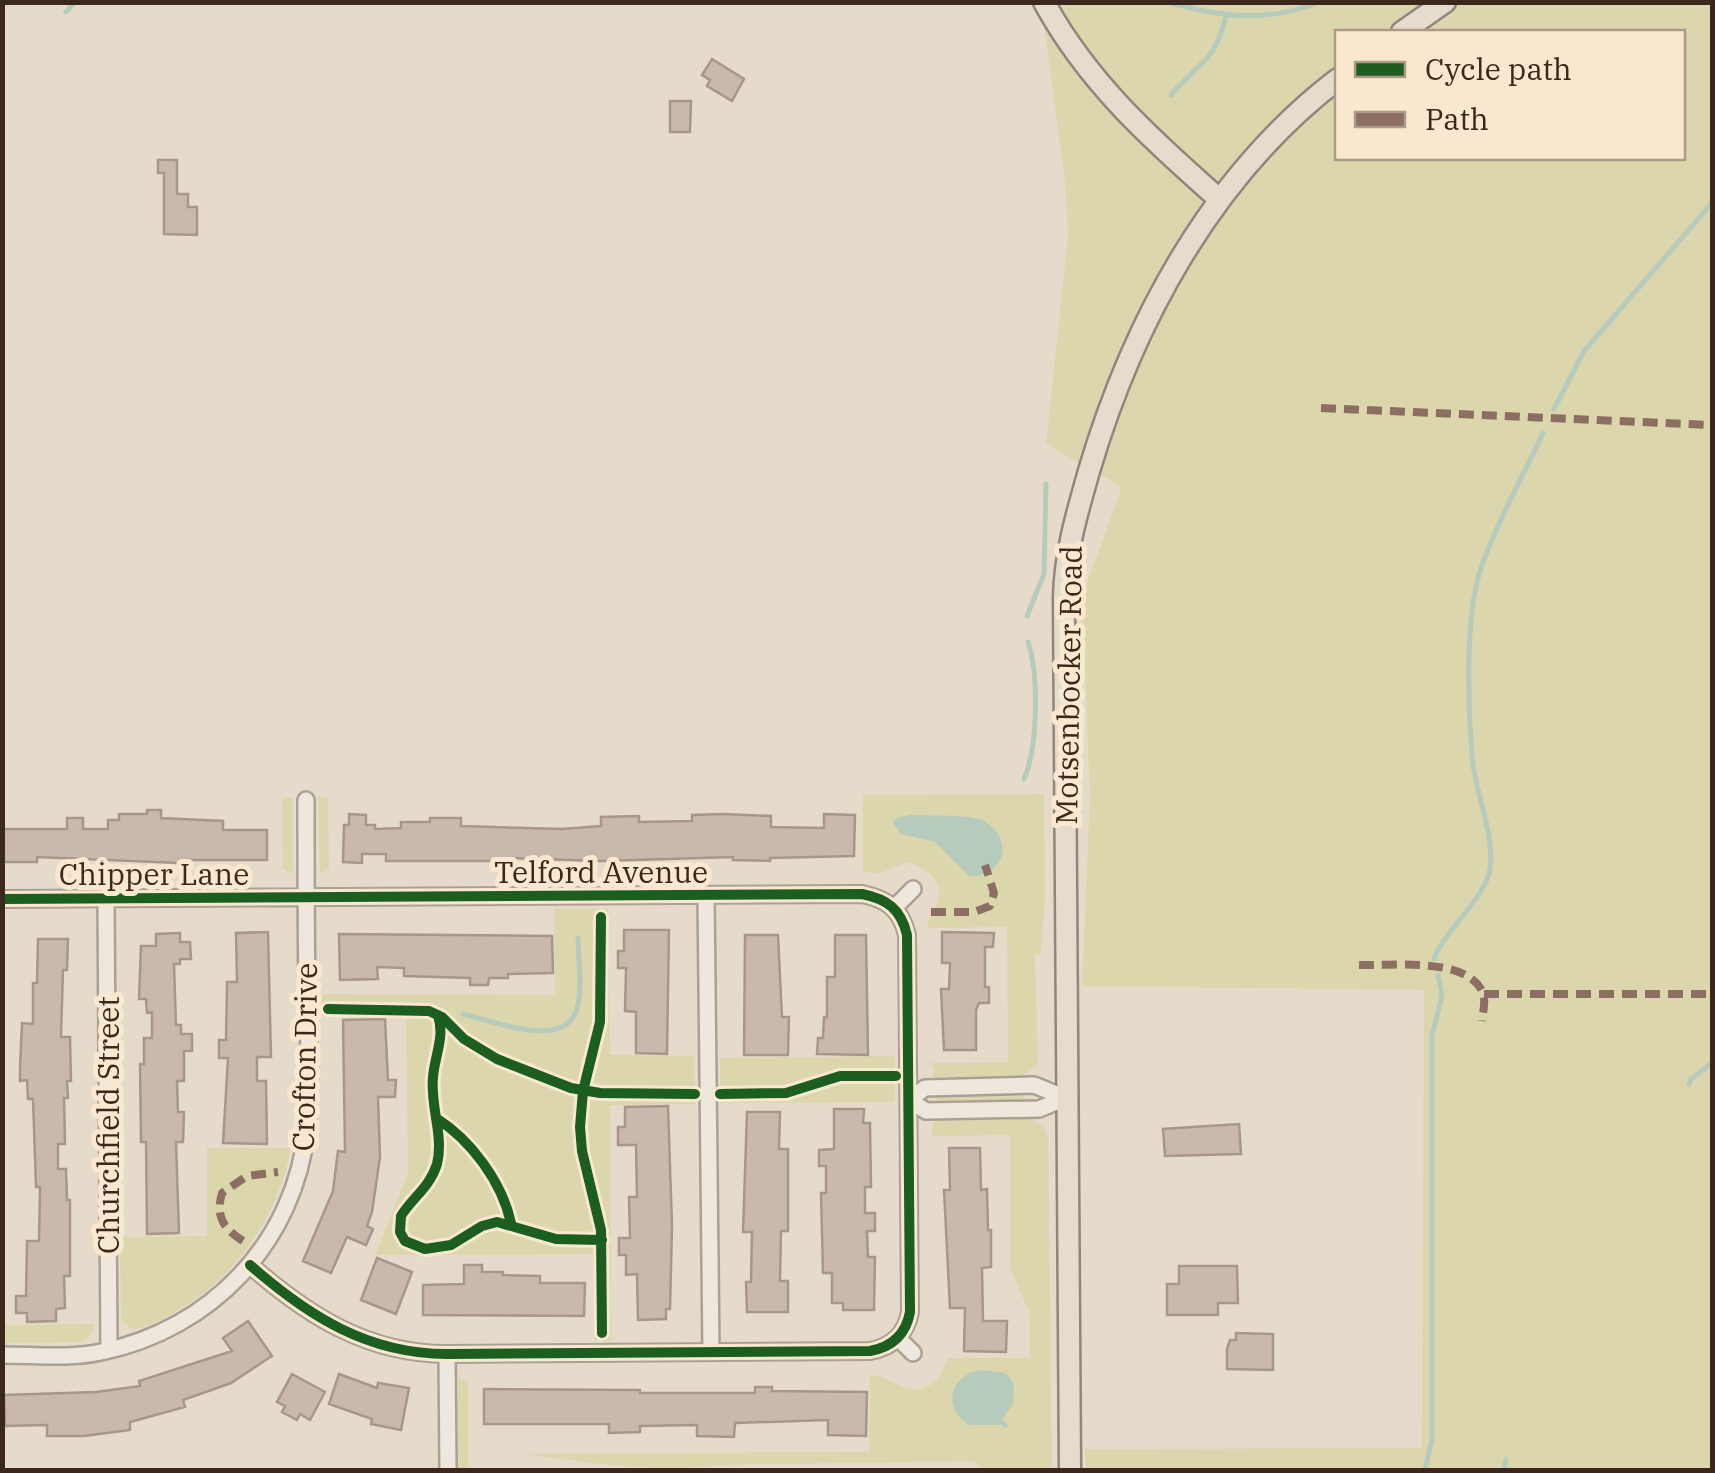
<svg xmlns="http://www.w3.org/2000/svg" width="1715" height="1473" font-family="'IBM Plex Serif',serif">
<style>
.green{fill:#dbd6ac;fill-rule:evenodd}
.water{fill:#b6cbbc}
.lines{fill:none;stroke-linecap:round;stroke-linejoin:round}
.stream{stroke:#b6cbbc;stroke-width:5}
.building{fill:#cab8ac;stroke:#a7968a;stroke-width:2.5}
.minor-casing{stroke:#aba094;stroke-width:20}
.major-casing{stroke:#90867b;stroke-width:25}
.minor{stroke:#eee7dd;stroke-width:15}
.major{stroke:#e6dcce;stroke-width:20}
.quiet{stroke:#8d6e63;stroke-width:8;stroke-dasharray:15 8;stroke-linecap:butt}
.cycleway-casing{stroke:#f9e8cf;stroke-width:16}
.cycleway{stroke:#1b5e20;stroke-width:10}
.labels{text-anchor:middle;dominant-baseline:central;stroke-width:10;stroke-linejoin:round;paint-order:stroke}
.street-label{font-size:30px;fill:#3b271b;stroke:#f9e8cf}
</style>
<rect width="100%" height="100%" fill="#e6dbcb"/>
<path class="green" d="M1041,3h671v1467h-626l-1,-21 337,-1 2,-458 -342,-4 8,-190 -8,-199 40,-110 -76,-43 22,-208 -3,-55zM1338,32h344v126h-344z
M1044,794l1,102 -4,59h-6l3,109 -17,14 -89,-1 2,-5 -3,-9 77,-1 -1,-135 -80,1c1,-11 6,-14 10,-23 9,-22 -11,-39 -31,-43l-25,11 -18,-1v-77z
M318,797h10l1,72 -9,5z
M282,798h11v76l-10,-5z
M554,909h54l2,146 84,1 1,48 -85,1 1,236h-16l-2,-87 -218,1 33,-81 -2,-160h-87l1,-20 235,1z
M895,1056v46l-175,1v-45z
M1025,1093v11l-88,1v-11z
M1030,1118l15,11 3,10 4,331h-68l-11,-9 -255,4c-63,8 -130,-2 -192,-11l343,-2 1,-77c28,2 36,27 67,6l11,-23h82v-44l-20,-46v-133l-78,1 1,-16 3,-1z
M207,1148h84c-13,66 -51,124 -108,159 -15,10 -33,20 -51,22l-11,-9 -1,-83 87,-1z
M94,1324c0,9 -6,16 -15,18l-76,1v-18z
M458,1377l10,6v87h-10z"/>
<path class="water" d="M911,815c16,1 62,-1 73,6 7,6 10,6 14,13 14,22 -6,44 -29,42l-34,-34 -34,-8 -8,-11 3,-5z
M982,1370l24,3 8,11 -1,20 -11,15 7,7 -4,2 -3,-3h-33c-28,-17 -19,-51 13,-55z"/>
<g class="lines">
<path class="stream" d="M1168,2c52,15 101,21 151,0
M66,12l9,-10
M1171,95c28,-34 44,-31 55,-80
M1554,409l30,-58 128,-148
M1027,616l17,-42 2,-90
M1024,779c14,-31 15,-104 4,-137
M1434,959c12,-31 51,-60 56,-90 5,-38 -16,-77 -18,-114 -4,-54 -8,-139 10,-190 16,-45 41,-89 61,-132
M463,1014c30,7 101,37 114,-5 6,-21 1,-49 1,-71
M1689,1084l2,-5 21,-16
M1425,1470l7,-31v-404l10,-39 -4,-21
M1504,1470l2,-11"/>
</g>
<path class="building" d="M712,59l32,20 -12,22 -25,-15 3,-6 -8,-5z
M670,101h21l-1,31h-20z
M158,160h19v34h11v13h9v28l-33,-1v-61h-6z
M147,810h14v8l62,3v9h44v30h-88v3l-142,-6v5h-35v-33h65v-11h16v11h25v-9h11v-6h28z
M349,814l17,1v10h9v4l26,-1v-6h29v-4h31v8l101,3 39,-3v-9l38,-1v6l53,-1v-6l31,-1 48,2v11l53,1v-14l31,1 -1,41 -84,2v3l-37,-1v-3l-131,4 -94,-3v3h-122v-7h-24v9l-19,-1 1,-37h5z
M624,930h45l-2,124 -31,-1v-41l-11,-1 1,-43h-8v-17h6z
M268,932l3,125h-14v24h9l1,63 -44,-1 5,-85h-9v-18h7l1,-58h10l-1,-49z
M942,932l52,1 -1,14h-8v40h4v16h-10l-3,7v40h-32l-3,-61h8l1,-26h-8z
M180,933v9h10l1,17h-11v5h-6l2,61h5v9h11v17h-8v30h-7l1,31h6l-1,30h-7l3,91 -32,1 -1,-92h-5l-1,-78h4v-26h8v-26l-5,1 -1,-14h-7l2,-53h15v-12z
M339,934l213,2 1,37 -45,1v4h-19l-1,7h-18v-7l-66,-2v-8l-27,-1 1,12 -38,1z
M745,935h33l4,82h7l-1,38h-44z
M835,935h31l2,120 -51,-1 1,-16h5l1,-21h3v-40h8z
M38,939h30l-1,31h-4l-2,67h9l1,44h-4l1,17h-4l1,46h-7v25h8l1,31h3v76h-6l1,32 -9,1v12l-29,1v-9h-11v-17h10l1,-55h12l1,-54h-4l-3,-88h-5l-1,-19 -7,1v-13l2,-45 11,1v-41h4z
M385,1019l3,61h8l-1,17h-17l2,60 -8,55 -5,14 6,3 -7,16 -19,-8 -16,36 -28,-12 30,-70 5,-40 7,1 -2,-132z
M668,1106l4,120 -2,83h-4v10l-28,1 -1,-46 -11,1v-20h-7v-17h11l-1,-41h8l-1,-52h-18v-18h7v-20z
M834,1109h30l-1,14h7l1,64h-6v26h10v18h-8l1,26h7l-1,53h-31v-7h-11v-30h-9l-2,-80h5v-27h-7v-16l15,-1z
M747,1112h33l-1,37h9v82h-7l-1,50h8v31h-41l-1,-30h5l1,-50h-9z
M1239,1124l2,30 -76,2 -2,-27z
M949,1148h31l1,42 6,-1 1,41h3v37l-9,1 1,53h24l-1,31 -42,-1 1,-43h-15l-6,-118h6z
M377,1258l35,14 -16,42 -35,-14z
M464,1265h18v7h21v3l37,1v7h45l-1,33 -161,-1v-30l41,-1z
M1179,1266h58l1,37h-20v12h-51v-31h12z
M248,1321l24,35 -41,27 -48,17 2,7 -55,15v8l-46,6h-37v-11l-42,1 -1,-31 92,-3 44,-6 -1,-5 93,-30 -9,-13z
M1236,1333l37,1v36l-46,-1v-20l3,-9h6z
M292,1374l33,18 -15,28 -10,-6 -3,6 -15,-8 3,-6 -8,-4z
M339,1374l38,14 1,-5 31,5 -8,42 -30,-6 1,-5 -43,-15z
M755,1387h17v4l95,1 -1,44 -38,-1v-15l-93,3 -1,14 -37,-1v-11l-57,1v6l-31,1v-9h-125v-35l156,1v3h115z"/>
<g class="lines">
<defs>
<path id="minor" d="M706,895l5,457
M2,899l860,-5c25,5 39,15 45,41l3,377c-4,22 -18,35 -40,39l-423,3c-79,0 -139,-38 -197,-89
M106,899l3,451
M895,907l18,-18
M1034,1085l32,13 -27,11 -113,2 -17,-11 16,-12z
M898,1338l15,15
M447,1354l1,116
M2,1355c33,0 68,4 99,-3 111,-23 194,-110 206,-224 5,-45 1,-92 0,-137 -1,-64 -1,-127 -1,-191"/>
<path id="major" d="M1044,2c44,81 108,138 176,198
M1402,32l43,-30
M1070,1470l-6,-873c1,-44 13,-84 25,-126 44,-149 123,-296 249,-392"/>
</defs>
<use href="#minor" class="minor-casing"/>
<use href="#major" class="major-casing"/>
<use href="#minor" class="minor"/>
<use href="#major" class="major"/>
<path class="quiet" d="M1321,408l391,17
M931,912h43l16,-6 4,-13 -9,-28
M1359,965c32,1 103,-8 122,24 6,9 2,22 1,32
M1484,994h228
M243,1241c-19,-12 -28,-24 -21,-48l25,-17 31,-4"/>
<defs>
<path id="cycleway" d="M2,899l860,-5c25,5 39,15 45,41l3,377c-4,22 -18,35 -40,39l-423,3c-79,0 -139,-38 -197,-89
M601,917l-1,105 -17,69 -3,36 2,24 19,79 1,103
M328,1009l101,2 13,6 22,22 33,20 74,29 29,5 95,1
M438,1015c7,23 -3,39 -5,62 -3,30 11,58 4,87 -7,23 -25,34 -36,52l-1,16 5,9 20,8 26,-4 31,-19 15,-4 59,17 46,1
M720,1094l66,-1 54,-17h56
M436,1118c35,22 66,64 75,105"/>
</defs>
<use href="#cycleway" class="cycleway-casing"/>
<use href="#cycleway" class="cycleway"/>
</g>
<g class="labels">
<g class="street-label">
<text transform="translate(1068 685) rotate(-89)">Motsenbocker Road</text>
<text x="601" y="871">Telford Avenue</text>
<text x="154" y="873">Chipper Lane</text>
<text transform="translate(304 1057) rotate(-89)">Crofton Drive</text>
<text transform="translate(107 1125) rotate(-90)">Churchfield Street</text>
</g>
</g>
<rect width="1715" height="1473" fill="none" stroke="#3b271b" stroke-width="10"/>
<rect x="1335" y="30" width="350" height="130" fill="#f9e8cf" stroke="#ad9b87" stroke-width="2.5"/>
<rect x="1355" y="62" width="50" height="15" fill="#1b5e20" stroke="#ad9b87" stroke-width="2.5"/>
<text x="1425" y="80" font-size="30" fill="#3b271b">Cycle path</text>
<rect x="1355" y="112" width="50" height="15" fill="#8d6e63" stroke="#ad9b87" stroke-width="2.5"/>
<text x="1425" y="130" font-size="30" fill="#3b271b">Path</text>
</svg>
